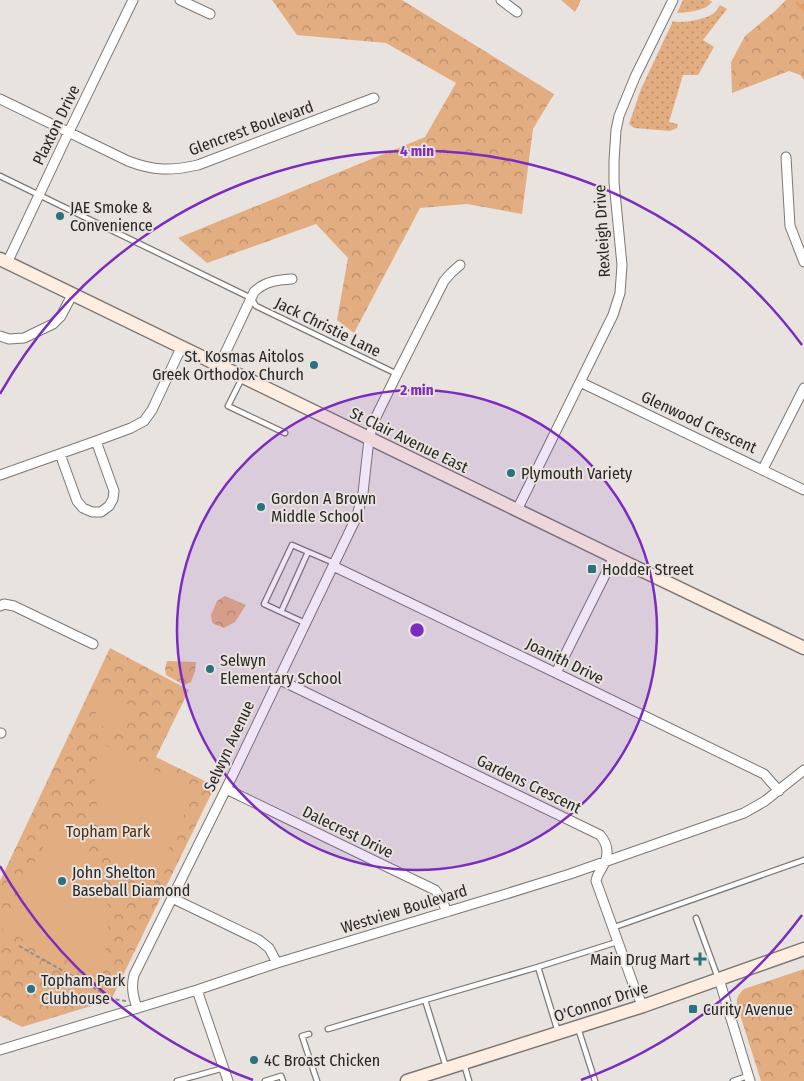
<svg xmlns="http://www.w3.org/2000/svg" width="804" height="1081" font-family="'Fira Sans Condensed',sans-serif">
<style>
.grass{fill:url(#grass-dots)}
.forest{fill:url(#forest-crowns)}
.pitch{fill:#e3ad82}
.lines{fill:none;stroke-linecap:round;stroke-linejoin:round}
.stream{stroke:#e99c5b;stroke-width:3}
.service-casing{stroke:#7c7773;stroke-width:7}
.minor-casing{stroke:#7c7773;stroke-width:11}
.secondary-casing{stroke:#7c7773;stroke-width:15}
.path{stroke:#928f8c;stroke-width:2;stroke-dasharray:4 2.5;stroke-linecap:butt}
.service{stroke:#fff;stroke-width:4.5}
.minor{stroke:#fff;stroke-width:9}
.secondary{stroke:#feeee2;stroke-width:12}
.ring{fill:none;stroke:#7b2cbf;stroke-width:2.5}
.poi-dot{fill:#2a727d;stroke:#e8e3df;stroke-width:2}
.labels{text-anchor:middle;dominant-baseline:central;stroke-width:4;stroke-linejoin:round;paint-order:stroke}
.street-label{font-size:16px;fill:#292726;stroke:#e8e3df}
.poi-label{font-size:16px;fill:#292726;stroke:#e8e3df;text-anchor:start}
.park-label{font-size:16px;fill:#503015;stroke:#e8e3df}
.centre{fill:#7b2cbf;stroke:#e8e3df;stroke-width:2.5}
.ring-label{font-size:15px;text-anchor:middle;font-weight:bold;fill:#7b2cbf;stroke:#e8e3df;stroke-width:4;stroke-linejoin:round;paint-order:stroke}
</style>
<defs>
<pattern id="grass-dots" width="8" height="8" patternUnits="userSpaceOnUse" patternTransform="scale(1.25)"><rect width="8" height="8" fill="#e3ad82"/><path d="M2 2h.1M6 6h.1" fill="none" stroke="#b88d6a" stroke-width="1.8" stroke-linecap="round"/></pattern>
<pattern id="forest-crowns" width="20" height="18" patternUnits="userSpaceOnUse" patternTransform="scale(1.25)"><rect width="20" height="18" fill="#e3ad82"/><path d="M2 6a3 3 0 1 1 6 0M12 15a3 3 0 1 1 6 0" fill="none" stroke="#b88d6a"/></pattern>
</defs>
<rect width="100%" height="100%" fill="#e8e3df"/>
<path class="grass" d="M683,0h26l3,2c-7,9 -23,10 -35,11z
M720,5l7,4 -24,31 11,7 -16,28h-15l-14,47 9,2 -1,4 -7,3 -36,-3 -5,-4 12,-35 32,-68c8,3 36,-2 42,-9 2,-2 3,-4 5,-7z"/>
<path class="forest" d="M272,0h130l152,94 -21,35 -11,85 -55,-10 -47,4 -66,125 -17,-13 11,-62 -32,-34 -109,39 -29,-25 247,-101 31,-54 -70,-40 -89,-8z
M561,0h20l-6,12z
M786,0h18v80l-4,-5 -11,-4 -57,22 -1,-31 14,-26 30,-25z
M225,596l21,9 -11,17 -11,6 -12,-5 -1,-8 6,-14z
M110,648l79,42 -33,67 59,29 -104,214 -89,27 -22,-11v-135z
M167,661l29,1 -1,9 -4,11 -7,3 -18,-10 -1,-7z
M804,969v112h-43l-24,-76c-1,-8 2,-11 7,-16z"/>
<path class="pitch" d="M105,693l29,14 -13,27 -29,-13z
M98,742l97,47 -43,99 -30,-19 -22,-35 -5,-52z
M58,819l32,39 18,47 -1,40 -9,30 -98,-47z"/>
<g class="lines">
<path class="stream" d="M797,3l7,6"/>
<defs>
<path id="service" d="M0,176l251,122 5,8 141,68
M242,378l-14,28 57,27
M281,612l27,-60
M305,623l-41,-19 28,-59 42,18
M696,918l22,60
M612,928l192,-68
M578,1028l17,53
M328,1029l97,-29
M558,1032l-20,-65 79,-25
M309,1034l-7,2 15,45
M464,1064l5,17
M446,1067l-21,-67 113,-33
M177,1081l47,-13
M265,1081l16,-5 2,5
M733,1081l15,-5"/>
<path id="minor" d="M180,0l30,14
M501,0l16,12
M0,99l128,62c26,10 43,10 70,4l176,-67
M786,157l4,69 14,36
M7,263l57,-121 69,-142
M0,336l9,3 15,-1 29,-14 8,-8 11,-21
M219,366l35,-74c11,-11 24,-12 38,-13
M580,382l224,108
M60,454l17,47 6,7 9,4h9l8,-6 4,-7 1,-8 -18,-50
M763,469l41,-81
M0,475l96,-34 35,-13 13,-7 8,-11 29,-62
M517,510l96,-195 7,-22 2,-28 -8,-83v-21l2,-31 3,-14 16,-39 38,-77
M333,566l223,107 208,101 15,17
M0,606l4,-2 10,2 79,38
M556,673l58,-116
M278,679l322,156c7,8 9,17 5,27 -3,7 -8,12 -9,19l40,111 7,14
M0,733h1
M226,789l209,101 6,8 6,14
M172,898l87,42 10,8 8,15
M719,979l31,102
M197,990l31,91
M137,1008c-4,-12 -6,-21 -3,-33l92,-186 131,-273 6,-23 6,-54 5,-18 23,-47 47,-93 7,-8 9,-8
M0,1050l197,-60 80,-27 229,-69 64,-20 174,-61 21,-12 39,-31"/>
<path id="secondary" d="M0,259l614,298 190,91
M407,1081l236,-75 161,-57"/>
</defs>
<use href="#service" class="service-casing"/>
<use href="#minor" class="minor-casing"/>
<use href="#secondary" class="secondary-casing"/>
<path class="path" d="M19,946l94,53 13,2"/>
<use href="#service" class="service"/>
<use href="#minor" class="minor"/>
<use href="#secondary" class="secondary"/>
</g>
<circle cx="417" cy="630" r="240" fill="#7b2cbf" fill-opacity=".12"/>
<g class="ring">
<circle cx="417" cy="630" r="240"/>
<path d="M802 915A479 479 0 0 1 581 1080M253 1080A479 479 0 0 1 0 866M0 394A479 479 0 0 1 802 345"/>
</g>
<g class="poi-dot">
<circle cx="60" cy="216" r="5"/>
<circle cx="314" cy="365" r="5"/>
<circle cx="511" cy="473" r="5"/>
<circle cx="261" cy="507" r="5"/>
<rect x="587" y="564" width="10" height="10" rx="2.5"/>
<circle cx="210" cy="669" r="5"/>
<circle cx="62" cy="881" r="5"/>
<path d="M697.5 951.5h5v5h5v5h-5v5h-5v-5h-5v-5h5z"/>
<circle cx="31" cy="989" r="5"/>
<rect x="688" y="1004" width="10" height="10" rx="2.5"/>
<circle cx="254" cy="1060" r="5"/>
</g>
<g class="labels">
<g class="street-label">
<text transform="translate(56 125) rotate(-64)">Plaxton Drive</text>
<text transform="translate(251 128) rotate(-20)">Glencrest Boulevard</text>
<text transform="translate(602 231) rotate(-93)">Rexleigh Drive</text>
<text transform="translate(328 327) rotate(26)">Jack Christie Lane</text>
<text transform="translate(699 422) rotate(25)">Glenwood Crescent</text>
<text transform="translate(409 440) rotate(26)">St Clair Avenue East</text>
<text transform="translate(565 661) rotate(26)">Joanith Drive</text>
<text transform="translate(229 746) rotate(-65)">Selwyn Avenue</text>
<text transform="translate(529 784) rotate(26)">Gardens Crescent</text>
<text transform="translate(348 832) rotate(26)">Dalecrest Drive</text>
<text transform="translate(404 909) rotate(-17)">Westview Boulevard</text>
<text transform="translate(601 1002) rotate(-18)">O'Connor Drive</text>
</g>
<g class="poi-label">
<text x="70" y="207">JAE Smoke &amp;<tspan x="70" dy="18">Convenience</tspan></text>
<text x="304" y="356" text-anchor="end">St. Kosmas Aitolos<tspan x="304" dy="18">Greek Orthodox Church</tspan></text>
<text x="521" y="473">Plymouth Variety</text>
<text x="271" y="498">Gordon A Brown<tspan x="271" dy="18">Middle School</tspan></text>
<text x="602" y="569">Hodder Street</text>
<text x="220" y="660">Selwyn<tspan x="220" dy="18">Elementary School</tspan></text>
<text x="72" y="872">John Shelton<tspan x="72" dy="18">Baseball Diamond</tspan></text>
<text x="690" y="959" text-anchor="end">Main Drug Mart</text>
<text x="41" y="980">Topham Park<tspan x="41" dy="18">Clubhouse</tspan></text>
<text x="703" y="1009">Curity Avenue</text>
<text x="264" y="1060">4C Broast Chicken</text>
</g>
<g class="park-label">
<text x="108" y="831">Topham Park</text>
</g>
</g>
<circle cx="417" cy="630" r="8" class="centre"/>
<g class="ring-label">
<text x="417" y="156">4 min</text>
<text x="417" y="395">2 min</text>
</g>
</svg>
